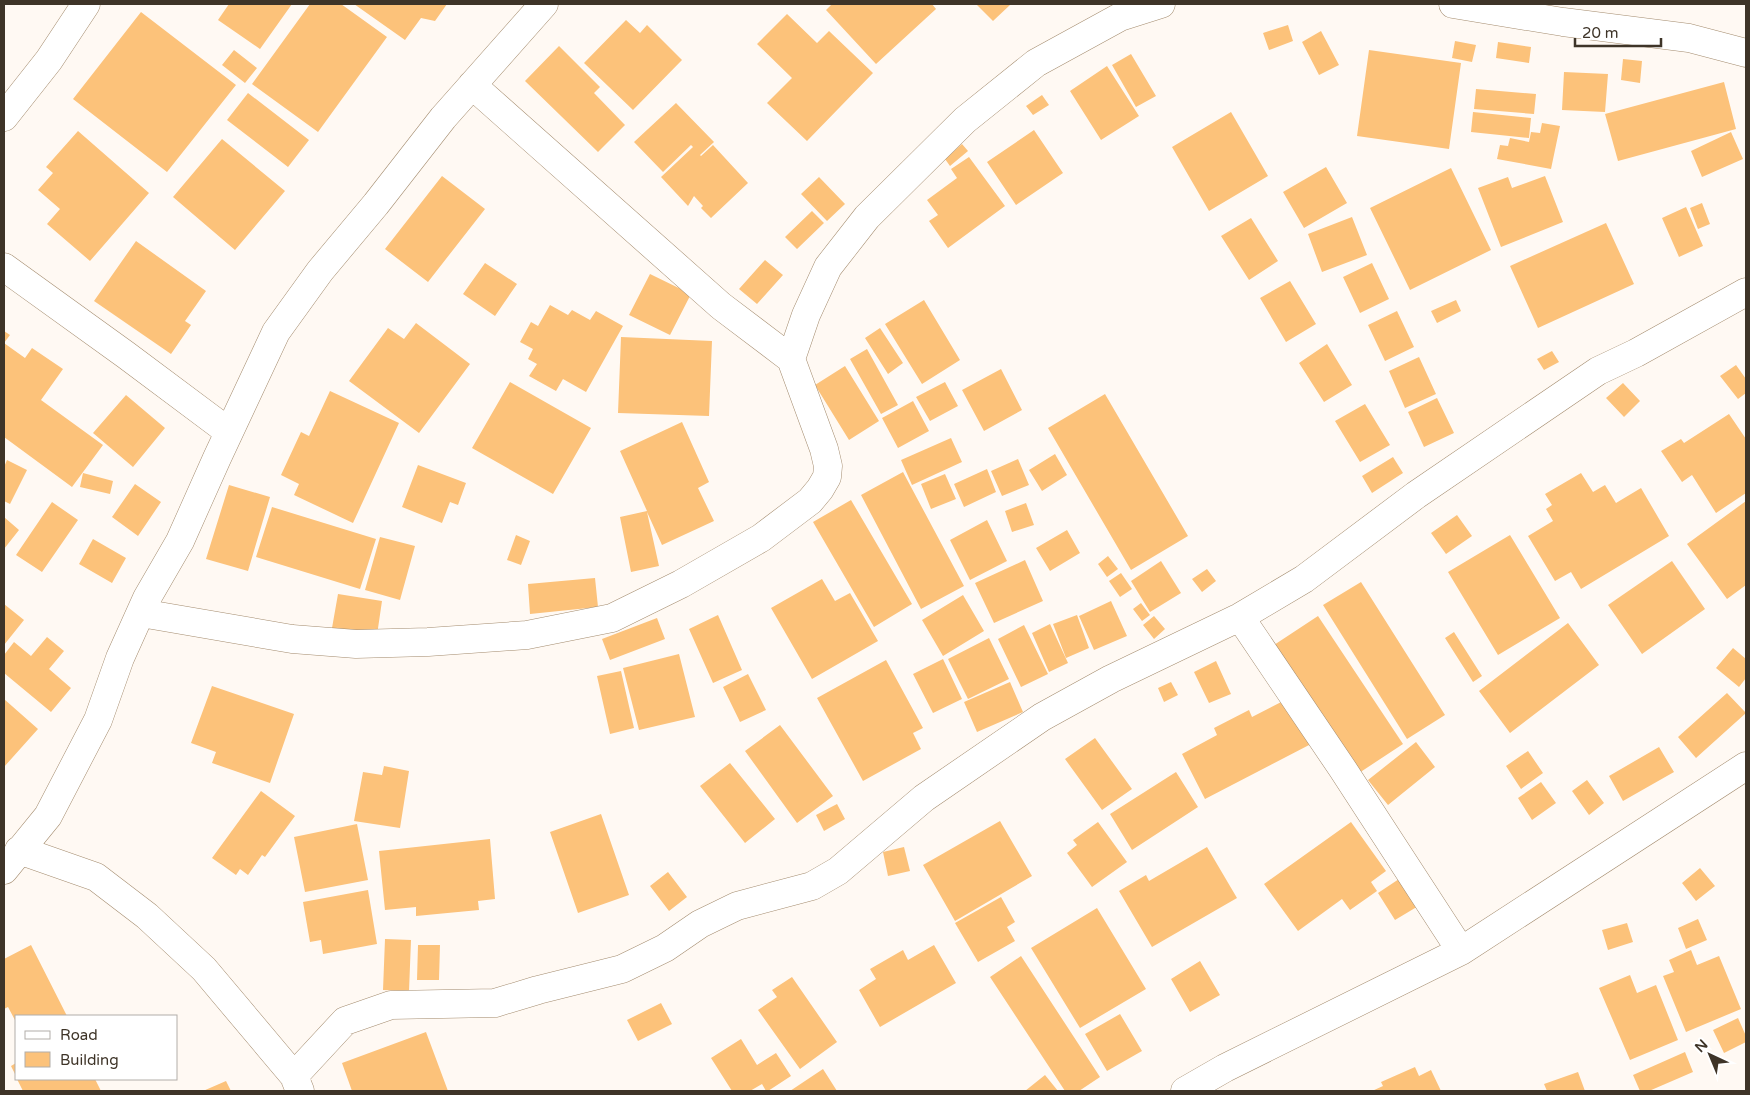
<svg xmlns="http://www.w3.org/2000/svg" width="1750" height="1095" font-family="'Varela Round',sans-serif">
<style>
.building{fill:#fcc27a}
.lines{fill:none;stroke-linecap:round;stroke-linejoin:round}
.street-casing{stroke:#a48c6f;stroke-width:29}
.street{stroke:#fff;stroke-width:28}
</style>
<rect width="100%" height="100%" fill="#fff9f3"/>
<path class="building" d="M229,4h63l-32,45 -42,-29z
M310,4h31l46,33 -69,95 -66,-48z
M354,4h93l-12,17 -14,-3 -16,22z
M832,4h100l4,5 -60,55 -50,-54z
M976,4h34v1l-17,16z
M141,12l95,73 -69,87 -94,-73z
M787,14l30,29 12,-12 44,42 -66,68 -40,-38 25,-25 -35,-34z
M626,20l14,13 7,-8 35,35 -49,50 -49,-47z
M1288,25l5,16 -24,9 -6,-17z
M1321,31l18,34 -20,10 -17,-33z
M1455,41l21,4 -4,17 -20,-4z
M1498,42l33,5 -2,16 -33,-5z
M559,46l41,41 -6,6 31,32 -27,27 -73,-71z
M234,50l23,18 -12,15 -23,-18z
M1369,50l92,13 -12,86 -92,-13z
M1131,54l25,42 -20,11 -24,-42z
M1623,59l19,2 -2,22 -19,-3z
M1107,66l32,50 -38,24 -31,-49z
M1564,72l44,2 -3,38 -43,-2z
M1724,82l12,47 -118,32 -13,-47z
M1476,89l60,5 -2,20 -60,-5z
M248,93l61,47 -21,27 -61,-47z
M1042,95l7,10 -16,10 -7,-9z
M676,103l38,39 -14,13 1,1 12,-11 35,38 -37,35 -10,-10 2,-2 -9,-10 -6,10 -27,-29 32,-30 -2,-2 -28,27 -29,-30z
M1231,112l37,64 -59,35 -37,-64z
M1473,112l58,6 -2,20 -58,-6z
M1542,123l18,3 -9,43 -54,-10 3,-14 8,1 2,-8 19,4 2,-10 9,1z
M1034,130l29,43 -47,32 -29,-43z
M78,131l71,62 -59,68 -43,-37 13,-15 -22,-19 15,-17 -7,-6z
M1731,132l12,27 -41,18 -11,-26z
M222,139l63,52 -50,59 -62,-53z
M962,144l6,7 -18,15 -5,-7z
M969,157l36,49 -57,42 -19,-27 9,-6 -11,-15 30,-22 -6,-9z
M1326,167l21,36 -43,25 -21,-36z
M1451,168l40,82 -81,40 -40,-82z
M442,176l43,33 -57,73 -43,-33z
M1545,176l18,46 -62,25 -23,-59 30,-11 4,11z
M819,177l26,27 -18,17 -26,-27z
M1702,203l8,21 -12,5 -8,-21z
M1686,207l17,39 -24,11 -17,-39z
M812,211l12,12 -27,26 -12,-12z
M1352,217l15,38 -45,17 -14,-38z
M1251,218l27,43 -29,19 -28,-44z
M1606,223l28,61 -96,44 -28,-62z
M136,241l70,50 -21,30 6,4 -20,29 -77,-53z
M765,260l18,15 -26,29 -18,-15z
M485,263l32,21 -22,32 -32,-22z
M1372,263l17,36 -29,14 -17,-36z
M650,274l41,20 -21,41 -41,-20z
M1290,281l26,43 -30,18 -26,-44z
M924,300l36,60 -38,24 -37,-60z
M1456,300l5,11 -24,12 -6,-12z
M550,305l18,10 4,-5 18,10 6,-9 27,15 -37,66 -23,-13 -7,12 -27,-15 8,-12 -9,-5 5,-10 -13,-7 11,-20 7,4z
M1397,311l17,36 -29,14 -17,-36z
M416,323l54,41 -51,69 -70,-52 39,-53 16,11z
M880,328l23,35 -15,11 -23,-36z
M4,331l6,4 -6,8 21,15 7,-10 31,21 -22,31 62,45 -31,42 -68,-50z
M621,337l91,4 -3,75 -91,-3z
M1327,344l25,41 -28,17 -25,-39z
M867,349l31,56 -17,9 -31,-55z
M1552,351l7,11 -15,8 -7,-11z
M1419,357l17,37 -31,14 -16,-37z
M1736,365l10,14v14l-8,6 -18,-23z
M845,366l34,55 -30,19 -34,-55z
M1001,369l21,41 -38,21 -22,-41z
M510,382l81,46 -38,66 -81,-46z
M945,382l13,24 -28,15 -14,-24z
M1623,383l17,18 -16,16 -18,-19z
M330,391l69,32 -46,100 -59,-28 5,-11 -18,-9 20,-43 8,4z
M1105,394l83,142 -57,34 -83,-142z
M126,395l39,33 -32,39 -40,-34z
M1437,398l17,35 -30,14 -16,-35z
M913,401l16,30 -31,17 -16,-30z
M1365,404l25,41 -30,17 -25,-41z
M1729,414l17,25v54l-30,20 -24,-38 -10,7 -21,-31 20,-12 3,4z
M682,422l27,60 -11,6 16,33 -52,24 -15,-33 12,54 -28,6 -11,-55 27,-6 -27,-60z
M951,438l11,24 -50,23 -11,-25z
M1055,454l12,21 -25,16 -13,-21z
M1393,457l10,16 -31,20 -10,-17z
M1018,459l11,26 -27,11 -11,-25z
M7,460l20,10 -17,34 -6,-3v-34z
M418,465l48,18 -8,22 -8,-3 -8,21 -40,-16z
M987,469l9,23 -32,15 -10,-23z
M903,472l61,114 -43,23 -60,-114z
M83,473l30,8 -3,13 -30,-7z
M1581,473l12,19 12,-7 11,18 25,-15 28,48 -88,53 -10,-17 -16,9 -27,-45 25,-15 -7,-12 6,-4 -7,-11z
M945,474l11,25 -25,10 -10,-25z
M135,484l26,18 -23,34 -26,-19z
M229,485l41,12 -22,74 -42,-12z
M851,500l61,104 -38,23 -61,-105z
M1746,501v84l-19,14 -40,-55z
M52,502l26,18 -36,52 -26,-17z
M1026,503l8,22 -22,7 -7,-21z
M272,507l104,32 -16,50 -104,-32z
M1457,515l15,21 -26,18 -15,-21z
M4,517l15,13 -15,19z
M987,520l20,41 -37,19 -20,-40z
M1067,530l13,23 -30,18 -14,-23z
M516,535l14,6 -9,24 -14,-5z
M1510,535l50,83 -62,37 -50,-83z
M380,537l35,9 -15,54 -35,-10z
M93,539l33,19 -14,25 -33,-19z
M1108,556l10,13 -11,8 -9,-13z
M1025,560l18,41 -49,22 -19,-40z
M1161,561l20,32 -31,19 -19,-31z
M1672,561l33,48 -63,45 -34,-49z
M1207,569l9,12 -14,11 -10,-13z
M1121,573l11,16 -12,8 -11,-16z
M595,578l3,29 -68,7 -2,-30z
M822,579l13,22 15,-8 28,48 -66,38 -41,-71z
M1361,582l84,133 -38,24 -84,-134z
M338,594l44,7 -5,34 -45,-7z
M963,595l21,36 -41,25 -21,-36z
M1111,601l16,35 -33,14 -15,-34z
M1141,603l9,12 -8,6 -9,-12z
M4,604l20,16 -20,25z
M718,615l24,55 -29,13 -24,-54z
M1077,615l12,33 -23,10 -13,-34z
M1154,616l11,13 -11,10 -11,-14z
M1318,616l85,128 -44,29 -85,-128z
M657,618l8,21 -55,21 -8,-21z
M1568,623l31,42 -89,68 -31,-42z
M1050,624l18,39 -19,9 -17,-39z
M1024,625l24,49 -27,13 -23,-48z
M1454,632l28,44 -9,6 -28,-44z
M47,637l17,14 -15,18 22,19 -20,24 -47,-39v-18l10,-13 17,14z
M989,638l20,41 -41,20 -20,-40z
M1733,648l13,11v19l-7,9 -23,-19z
M679,654l16,63 -56,13 -16,-62z
M943,659l19,40 -29,14 -20,-39z
M886,660l37,68 -10,5 8,16 -58,32 -46,-83z
M1216,661l15,33 -22,9 -15,-31z
M621,671l13,57 -24,6 -13,-58z
M748,674l18,36 -26,12 -17,-35z
M1010,682l13,30 -46,20 -13,-30z
M1171,682l7,13 -14,7 -6,-14z
M212,686l82,28 -24,69 -58,-20 4,-11 -25,-9z
M1727,693l19,20 -50,45 -18,-21z
M4,699l34,30 -34,38z
M1287,699l24,45 -106,55 -23,-45 35,-19 -3,-7 35,-18 3,7z
M780,725l53,71 -36,27 -52,-72z
M1095,738l37,51 -30,21 -37,-51z
M1416,742l19,25 -47,38 -20,-25z
M1659,747l15,25 -51,29 -14,-25z
M1528,751l15,22 -22,16 -15,-23z
M730,763l45,56 -30,24 -45,-57z
M384,766l25,5 -9,57 -46,-7 9,-49 19,3z
M1176,772l22,35 -66,43 -22,-36z
M1587,780l17,23 -15,12 -17,-24z
M1541,782l15,21 -24,17 -14,-22z
M261,791l34,25 -30,41 -3,-2 -14,20 -8,-6 -4,6 -24,-17z
M837,804l8,15 -21,12 -8,-16z
M601,814l28,81 -51,18 -28,-81z
M1000,821l32,55 -77,45 -32,-56z
M1098,822l29,40 -35,25 -25,-34 10,-8 -4,-5z
M1351,822l35,49 -15,11 6,9 -27,19 -8,-11 -44,32 -34,-47z
M357,824l11,56 -63,12 -11,-55z
M490,839l5,60 -17,2 1,9 -63,6v-9l-31,3 -6,-59z
M904,847l6,24 -22,5 -5,-24z
M1207,847l30,51 -85,49 -33,-56 27,-16 3,6z
M1700,868l15,18 -19,15 -14,-18z
M668,872l19,25 -18,14 -19,-25z
M1402,877l18,28 -25,15 -17,-27z
M368,890l9,54 -54,10 -2,-14 -11,2 -7,-40z
M1001,897l14,25 -8,5 8,14 -37,21 -23,-39z
M1097,908l49,81 -66,39 -49,-80z
M1698,919l9,21 -21,9 -8,-21z
M1627,923l6,19 -25,8 -6,-20z
M385,939l26,1 -2,51 -26,-1z
M31,945l36,71h-51v6l-8,-15 -4,2v-50z
M418,945h22l-1,35h-22z
M934,945l22,38 -76,44 -21,-37 17,-11 -6,-10 33,-19 5,10z
M1691,950l6,15 22,-9 22,53 -55,23 -23,-56 11,-4 -5,-12z
M1021,956l79,121 -21,14h-14l-75,-114z
M1200,961l20,34 -30,17 -19,-33z
M1630,975l7,18 19,-8 22,55 -48,20 -31,-72z
M792,977l45,65 -37,27 -42,-59 19,-13 -5,-7z
M661,1003l11,21 -34,17 -11,-21z
M1120,1014l22,37 -35,20 -22,-37z
M1738,1018l8,18v6l-22,11 -11,-23z
M426,1032l22,59h-96l-10,-28z
M741,1039l16,26 19,-12 15,23 -23,15h-2l-4,-7 -12,7h-18l-21,-33z
M1685,1052l8,20 -44,19h-9l-7,-16z
M16,1063v13l-5,-10z
M1415,1067l4,9 12,-6 10,21h-69l11,-5 -2,-4z
M823,1069l14,22h-47z
M1578,1072l7,19h-38l-3,-7z
M1045,1075l13,16h-33z
M17,1079h78l6,12h-78z
M226,1081l5,10h-28z"/>
<g class="lines">
<defs>
<path id="street" d="M1453,4l110,18 126,16 57,15
M4,117l45,-57 37,-56
M4,267l122,88 103,77
M791,359l15,-44 22,-48 39,-50 98,-97 71,-57 84,-46 41,-13
M141,613l151,26 64,5 72,-2 99,-7 85,-17 69,-34 80,-46 49,-37 10,-12 7,-12 1,-11 -4,-17 -33,-90 -70,-53 -249,-221
M1240,617l102,151 119,183
M19,850l77,27 51,39 57,53 90,107 6,15
M4,870l44,-54 50,-96 22,-62 27,-60 33,-57 37,-83 59,-126 44,-61 56,-67 67,-86 101,-114
M294,1076l51,-55 46,-16 104,-2 43,-13 84,-21 43,-21 35,-24 37,-18 75,-20 26,-15 86,-73 118,-81 69,-38 129,-62 64,-38 112,-84 182,-124 38,-18 110,-61
M1185,1091l40,-23 236,-117 285,-185"/>
</defs>
<use href="#street" class="street-casing"/>
<use href="#street" class="street"/>
</g>
<rect width="1750" height="1095" fill="none" stroke="#3e3428" stroke-width="10"/>
<rect x="15" y="1015" width="162" height="65" fill="#ffffff" stroke="#b2aea9"/>
<rect x="25" y="1031" width="25" height="8" fill="#ffffff" stroke="#b2aea9"/>
<text x="60" y="1040" font-size="15" fill="#3e3428">Road</text>
<rect x="25" y="1052" width="25" height="15" fill="#fcc27a" stroke="#b2aea9"/>
<text x="60" y="1065" font-size="15" fill="#3e3428">Building</text>
<g transform="translate(1710 1055) rotate(316)" stroke="#ffffff" stroke-width="4" paint-order="stroke">
<path d="M0-4L9 19L0 12L-9 19Z" fill="#3e3428"/>
<text y="-8" font-size="14" font-weight="bold" text-anchor="middle" fill="#3e3428">N</text>
</g>
<path d="M1575 38v8h86v-8" fill="none" stroke="#3e3428" stroke-width="2.5"/>
<text x="1582" y="38" font-size="15" fill="#3e3428" stroke="#ffffff" stroke-width="4" paint-order="stroke">20 m</text>
</svg>
